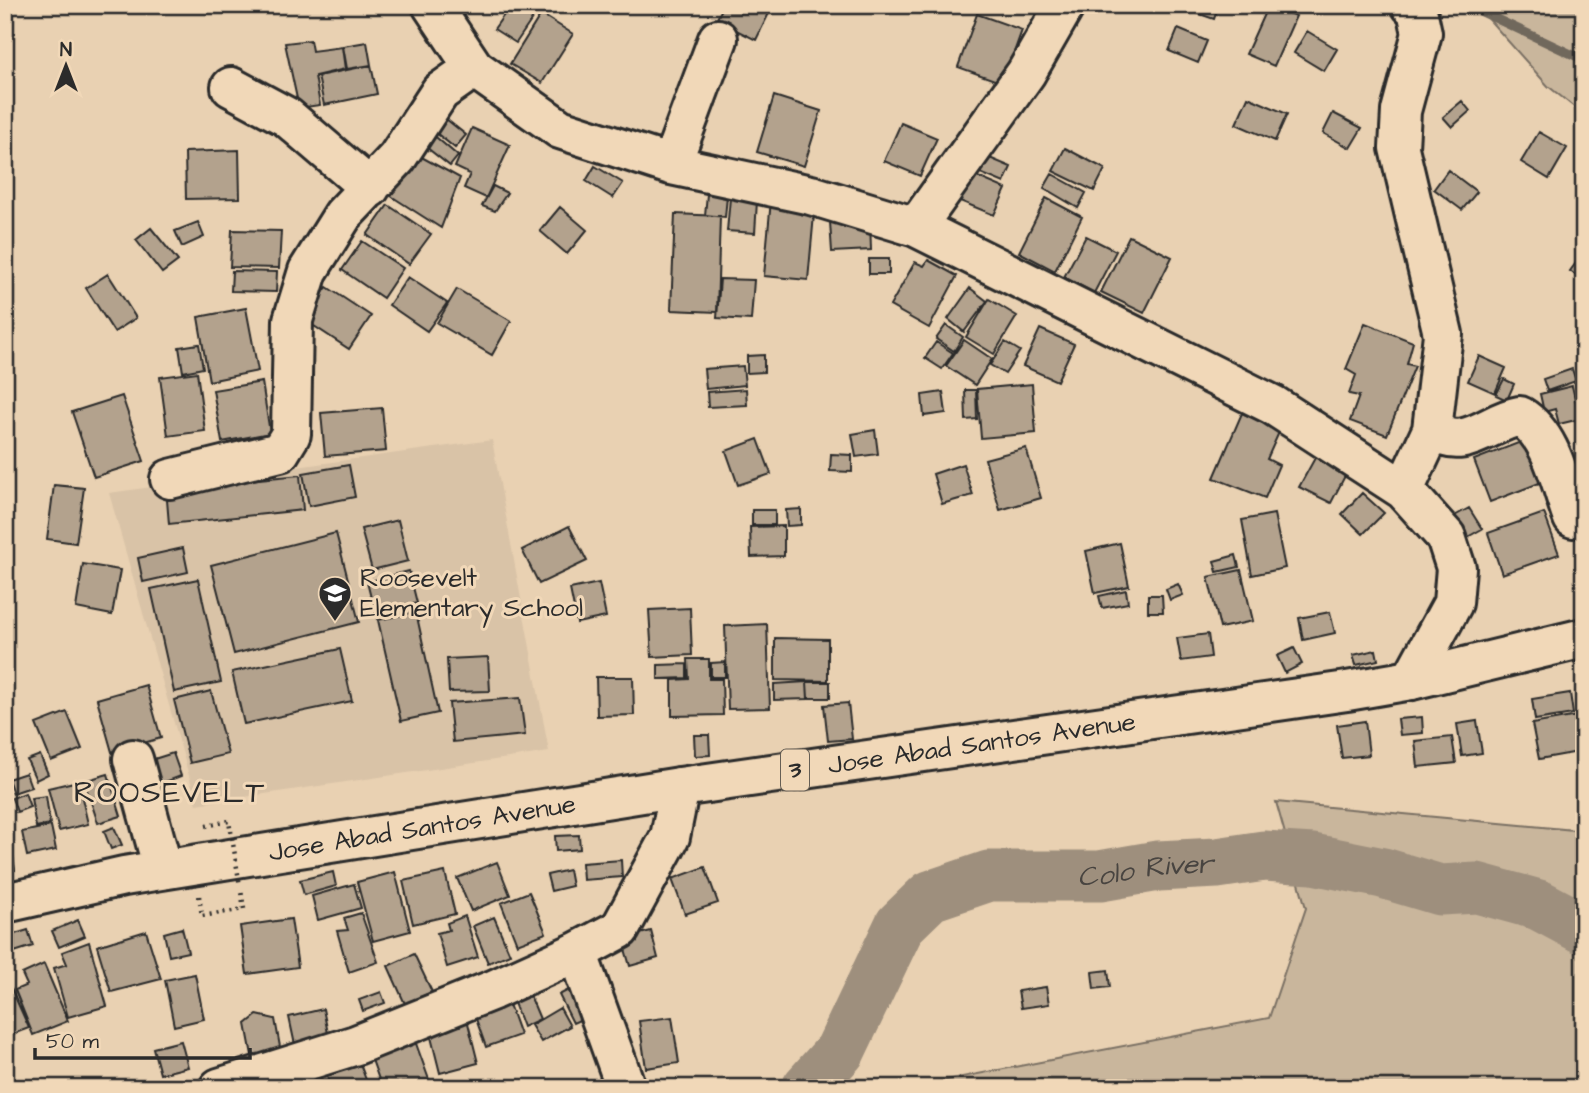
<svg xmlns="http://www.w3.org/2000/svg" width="1589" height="1093" font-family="'Architects Daughter',sans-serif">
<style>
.built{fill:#d9c3a7}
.green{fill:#c9b69c;stroke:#7a7064;stroke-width:2}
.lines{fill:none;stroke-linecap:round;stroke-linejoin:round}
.stream{stroke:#70675c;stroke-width:9}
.river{stroke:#9e8f7d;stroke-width:51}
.building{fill:#b3a28d;stroke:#2b2b2b;stroke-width:2}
.minor-casing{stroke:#2b2b2b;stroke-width:44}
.highway-casing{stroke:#2b2b2b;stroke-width:44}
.path{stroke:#2b2b2b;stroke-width:4.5;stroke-dasharray:2 5;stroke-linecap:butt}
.minor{stroke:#f1d8b8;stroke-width:38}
.highway{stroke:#f1d8b8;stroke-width:38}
.path-bridge{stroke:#2b2b2b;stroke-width:4.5;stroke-dasharray:2 5;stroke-linecap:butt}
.labels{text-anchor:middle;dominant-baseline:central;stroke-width:6;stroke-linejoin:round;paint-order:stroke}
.shield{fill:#f1d8b8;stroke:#665f55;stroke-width:2}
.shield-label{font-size:24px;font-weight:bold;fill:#2b2b2b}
.poi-label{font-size:26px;fill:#2b2b2b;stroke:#f1d8b8;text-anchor:start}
.street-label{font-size:26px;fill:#2b2b2b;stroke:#f1d8b8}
.water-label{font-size:28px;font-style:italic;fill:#484440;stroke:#f1d8b8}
.quarter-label{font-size:30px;letter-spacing:2px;fill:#2b2b2b;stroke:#f1d8b8}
</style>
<rect width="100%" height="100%" fill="#e9d1b2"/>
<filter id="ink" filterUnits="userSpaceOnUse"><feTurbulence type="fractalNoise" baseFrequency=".0143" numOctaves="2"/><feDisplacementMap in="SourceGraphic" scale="14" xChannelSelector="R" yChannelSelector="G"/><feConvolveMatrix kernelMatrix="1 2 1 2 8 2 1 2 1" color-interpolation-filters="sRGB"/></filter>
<g filter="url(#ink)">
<path class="built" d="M492,440l57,312 -352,52 -88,-311z"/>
<path class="green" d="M1476,5h108v110l-36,-29z
M1276,802l308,29v257h-679l364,-70 37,-110z"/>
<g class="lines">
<path class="stream" d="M1467,5l117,55"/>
<path class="river" id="s1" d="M807,1088l33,-37 60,-126 30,-29 59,-20h111l58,-10 59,-3 47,-7 49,3 70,14 57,17 37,-2 62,17 45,24"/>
</g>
<path class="building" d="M511,5h17l9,7 -21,31 -22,-14z
M724,5h49l-17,35 -40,-20z
M1182,5h37l-5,14 -32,-11z
M1268,5l28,11 -22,50 -28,-12z
M541,14l32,20 -31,49 -32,-19z
M977,14l45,16 -19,53 -45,-16z
M1178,29l29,12 -9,22 -29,-12z
M1307,31l30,18 -13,22 -30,-18z
M310,40l2,11 30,-4 3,22 -30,7 5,29 -21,3 -14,-65z
M367,42l4,23 -24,4 -4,-23z
M371,65l6,29 -53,11 -6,-29z
M774,96l47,15 -17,55 -47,-14z
M1248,97l39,17 -12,27 -39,-17z
M1462,101l8,10 -18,16 -9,-10z
M1333,113l29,15 -12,20 -27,-15z
M441,115l25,20 -11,13 -25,-20z
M901,123l36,15 -17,38 -36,-15z
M472,128l38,17 -24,53 -22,-10 6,-14 -15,-7z
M430,132l28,24 -8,10 -29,-23z
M1539,132l28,16 -18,31 -28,-17z
M1065,148l40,21 -11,22 -41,-20z
M239,150l1,48 -54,1 -1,-47z
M973,151l38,16 -7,16 -38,-16z
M416,154l44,24 -19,50 -50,-32z
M595,166l28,17 -10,15 -27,-17z
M1448,170l29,22 -15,18 -28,-21z
M966,172l40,17 -12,26 -39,-16z
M1052,174l34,19 -8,15 -34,-20z
M493,186l14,7 -12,18 -13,-5z
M707,194l20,2 -2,21 -20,-2z
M730,198l27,3 -2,32 -28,-2z
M1046,198l36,19 -27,54 -36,-19z
M771,200l44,4 -7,76 -44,-4z
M388,205l43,29 -22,30 -42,-29z
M560,207l27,23 -20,24 -27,-23z
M675,214l45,2 -3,96 -46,-2z
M870,220l1,30 -39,2 -2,-30z
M198,222l6,15 -22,10 -7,-16z
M151,228l27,33 -16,12 -26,-33z
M232,230l49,1 -2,37 -49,-1z
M1086,236l30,15 -22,42 -30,-16z
M1129,236l43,21 -28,56 -43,-21z
M362,241l41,27 -20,30 -41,-28z
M1584,252v29l-14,-10z
M869,259h20v15h-20z
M928,260l29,16 -28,52 -39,-22 25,-44 9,4z
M232,271l45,1 -1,20 -45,-1z
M108,274l28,44 -22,14 -28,-44z
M408,277l39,26 -20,28 -38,-26z
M720,279l34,1 -3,40 -34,-2z
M327,287l44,29 -22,33 -44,-29z
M970,288l17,13 -23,31 -16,-13z
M457,289l54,32 -19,34 -55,-32z
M989,299l28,17 -23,38 -28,-17z
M246,308l12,63 -49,10 -11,-64z
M1365,323l48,19 -6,22 8,2 -28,69 -37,-14 9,-25 -10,-2 7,-19 -10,-6z
M946,325l17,12 -9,14 -18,-12z
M1040,329l34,15 -17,37 -34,-15z
M964,340l28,19 -17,26 -29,-19z
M936,342l17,11 -11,16 -17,-11z
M1005,342l15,9 -15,23 -15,-9z
M199,344l4,24 -20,4 -4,-25z
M764,355v17l-17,1v-17z
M1479,356l27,12 -11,25 -27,-12z
M743,366l2,19 -39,4 -2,-20z
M1572,369l4,12 -29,10 -4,-12z
M197,372l8,59 -37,5 -8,-59z
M1504,379l10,5 -7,16 -11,-5z
M262,382l8,51 -48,9 -9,-52z
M1032,384l4,49 -55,5 -4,-49z
M1572,386l8,33 -21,5 -4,-15 -11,3 -4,-18z
M746,389l1,16 -39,2 -1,-15z
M965,390h11l1,29 -11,1z
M943,392l3,21 -22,3 -2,-21z
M122,396l22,65 -50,16 -22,-65z
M382,408l4,43 -61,5 -4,-43z
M1242,413l38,17 -13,29 12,6 -14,33 -51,-20z
M875,430l3,24 -22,3 -4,-23z
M758,439l13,35 -33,11 -12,-34z
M1526,440l16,42 -52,20 -16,-42z
M1026,448l15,50 -41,12 -15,-51z
M831,454l21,1v17l-22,-1z
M1316,456l31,16 -16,31 -32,-16z
M963,464l10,31 -31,9 -9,-30z
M349,465l6,32 -46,9 -6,-33z
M300,475l3,35 -134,14 -3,-36z
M54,485l30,3 -8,55 -29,-4z
M1362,493l22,20 -21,21 -21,-20z
M1469,508l13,21 -18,10 -13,-21z
M801,509v16l-14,1 -1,-16z
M752,510h23v15h-23z
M1544,513l15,41 -57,20 -14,-41z
M1274,514l11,54 -33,7 -10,-55z
M398,520l10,41 -36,9 -11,-41z
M569,526l18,35 -48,23 -17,-34z
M784,526v30l-33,1 -1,-30z
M336,533l23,89 -125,32 -23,-89z
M1120,543l9,43 -34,7 -9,-42z
M183,548l5,24 -45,10 -5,-24z
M1236,555l3,12 -22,5 -3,-11z
M83,564l37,6 -8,45 -36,-7z
M1241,570l12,51 -33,7 -12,-51z
M409,571l8,32 -42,11 -8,-32z
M198,579l23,103 -47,10 -23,-103z
M599,583l7,34 -29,6 -7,-34z
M1178,584l5,11 -13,5 -4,-11z
M1126,590l2,13 -26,5 -3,-12z
M1148,595h14l1,17h-15z
M690,608l2,47 -40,2 -3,-47z
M416,612l22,101 -37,8 -23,-101z
M1330,612l5,21 -32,7 -4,-22z
M767,624l3,84 -42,1 -3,-83z
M1208,634l3,23 -30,4 -4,-23z
M775,638l53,1v42l-53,-1z
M1294,648l8,16 -17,9 -8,-17z
M340,649l12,52 -108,23 -12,-52z
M1376,650l2,10 -22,5 -3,-10z
M488,657l2,34 -41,1 -2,-33z
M688,659h21v20h13l1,36 -51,1v-36l17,-1z
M725,662v15h-14v-14z
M687,664v14l-29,1v-14z
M596,677h37l1,38 -37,1z
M807,682l1,17 -34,1v-16z
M807,682h23v16h-22z
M146,685l15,53 -49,14 -15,-53z
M211,691l17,63 -38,9 -16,-63z
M1570,693l3,21 -38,6 -3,-21z
M520,698l5,37 -72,7 -4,-39z
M848,703l4,36 -24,2 -4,-36z
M67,712l15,37 -31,12 -15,-37z
M1583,715l1,36 -45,8 -7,-35z
M1422,717l1,16 -23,2 -2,-16z
M1365,721l4,34 -27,3 -5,-33z
M1477,721l5,32 -20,3 -5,-32z
M694,735h15l1,20 -15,1z
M1452,737l4,26 -38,4 -3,-26z
M173,753l8,23 -21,8 -9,-24z
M40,755l8,19 -12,6 -9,-20z
M26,773l5,14 -18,6 -5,-14z
M108,774l13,42 -23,7 -14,-42z
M78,781l10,43 -29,7 -11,-43z
M25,793l5,14 -13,5 -5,-14z
M46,796l4,28 -14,3 -5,-29z
M51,826l5,24 -29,6 -5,-24z
M114,827l8,18 -11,4 -7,-18z
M579,835l1,14 -24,2 -1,-15z
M13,856l2,14 -10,4v-16z
M621,860l1,17 -39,3 -1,-17z
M497,862l13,33 -39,16 -14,-33z
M705,867l13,36 -33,11 -13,-35z
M569,870l3,16 -21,5 -4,-16z
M333,872l3,14 -32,9 -4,-15z
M395,872l15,59 -37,10 -16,-59z
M445,872l10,42 -42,10 -10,-43z
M354,884l7,24 -43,12 -6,-24z
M529,892l17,41 -29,11 -16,-41z
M361,913l17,49 -29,10 -12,-41 11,-1 -4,-12z
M465,916l13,41 -31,10 -10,-34 12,-3 -2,-7z
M494,917l16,37 -22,9 -15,-37z
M291,919l7,48 -51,7 -7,-48z
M78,920l7,16 -26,11 -7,-16z
M182,928l6,24 -19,4 -5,-23z
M28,930l5,16 -28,9v-18z
M146,931l15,48 -50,13 -14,-46z
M651,931l7,27 -28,8 -8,-27z
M89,942l18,64 -39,11 -14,-49 13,-4 -5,-12z
M414,954l18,38 -27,12 -17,-38z
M44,964l24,57 -35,14 -18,-45 12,-5 -5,-11z
M1108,970l2,17 -16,2 -2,-17z
M195,974l9,45 -30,7 -9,-46z
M578,985l15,29 -20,9 -14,-28z
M1046,987l3,17 -28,4 -3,-17z
M11,988l18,40 -24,9v-47z
M381,992l4,11 -22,8 -4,-11z
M505,993l15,42 -34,12 -15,-42z
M529,993l11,26 -17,8 -10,-27z
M560,1008l10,18 -29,16 -10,-17z
M323,1009l6,29 -34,7 -6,-28z
M257,1015l18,4 7,39 -28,8 -8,-42z
M672,1017l7,46 -33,5 -7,-47z
M467,1019l11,44 -38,10 -11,-44z
M414,1038l18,50h-50l-12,-34z
M181,1041l7,26 -28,7 -7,-26z
M356,1053l13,35h-38l-8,-24z
M311,1078l3,10h-33z"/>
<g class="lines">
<defs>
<path id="minor" d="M432,5l42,63 86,61 111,36 140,30 105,32 357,178 131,85 42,47 10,31 -3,35 -42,77
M231,87l56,30 83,71
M671,165l47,-126
M916,227l110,-154 38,-66
M1432,430c33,24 55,-8 88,-14 33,20 40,68 53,102
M170,479l110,-27 11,-18 2,-114 15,-49 35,-56 54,-57 43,-66 34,-24
M1404,490l28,-60 11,-96 -44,-186 2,-37 21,-78 -5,-23 -6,-5
M133,759l30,110
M577,952l49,136
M219,1088l137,-43 137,-55 84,-38 43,-23 50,-92 10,-50"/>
<g id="highway">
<path id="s2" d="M5,903l119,-27 556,-89 667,-96 64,-11 173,-42"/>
</g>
</defs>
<use href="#minor" class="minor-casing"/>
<use href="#highway" class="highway-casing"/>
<path class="path" d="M206,826l23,-5 1,7
M199,896l3,20 42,-7 -3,-19"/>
<use href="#minor" class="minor"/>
<use href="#highway" class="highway"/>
<path class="path-bridge" d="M231,831l9,55"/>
</g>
</g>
<defs>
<symbol id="school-pin" viewBox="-11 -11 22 30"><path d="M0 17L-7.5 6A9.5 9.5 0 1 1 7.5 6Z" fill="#2b2b2b" stroke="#f1d8b8"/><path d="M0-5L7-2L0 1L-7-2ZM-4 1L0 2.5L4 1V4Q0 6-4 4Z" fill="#fff"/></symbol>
</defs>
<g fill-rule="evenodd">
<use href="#school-pin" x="316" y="574" width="38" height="52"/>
</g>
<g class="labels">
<rect class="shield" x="781" y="749.5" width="28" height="41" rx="5"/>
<g class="shield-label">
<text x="795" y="770">3</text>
</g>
<g class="poi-label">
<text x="360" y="578">Roosevelt<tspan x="360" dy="30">Elementary School</tspan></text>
</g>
<g class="street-label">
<text stroke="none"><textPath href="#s2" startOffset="990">Jose Abad Santos Avenue</textPath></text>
<text stroke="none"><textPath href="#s2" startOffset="424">Jose Abad Santos Avenue</textPath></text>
</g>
<g class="water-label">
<text stroke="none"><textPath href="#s1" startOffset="450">Colo River</textPath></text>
</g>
<g class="quarter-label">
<text x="170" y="793">ROOSEVELT</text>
</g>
</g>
<rect width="1589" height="1093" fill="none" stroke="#f1d8b8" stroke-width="28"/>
<rect x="14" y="14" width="1561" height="1065" fill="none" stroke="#2b2b2b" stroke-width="2.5" filter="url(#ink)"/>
<g transform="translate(66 66)" stroke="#f1d8b8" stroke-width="5" paint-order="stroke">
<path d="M0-5L12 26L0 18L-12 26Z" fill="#2b2b2b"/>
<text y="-10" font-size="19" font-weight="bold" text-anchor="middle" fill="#2b2b2b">N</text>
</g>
<path d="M35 1048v10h215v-10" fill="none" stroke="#2b2b2b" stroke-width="3.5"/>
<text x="46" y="1048" font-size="21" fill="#2b2b2b" stroke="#f1d8b8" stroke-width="5" paint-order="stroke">50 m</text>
</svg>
